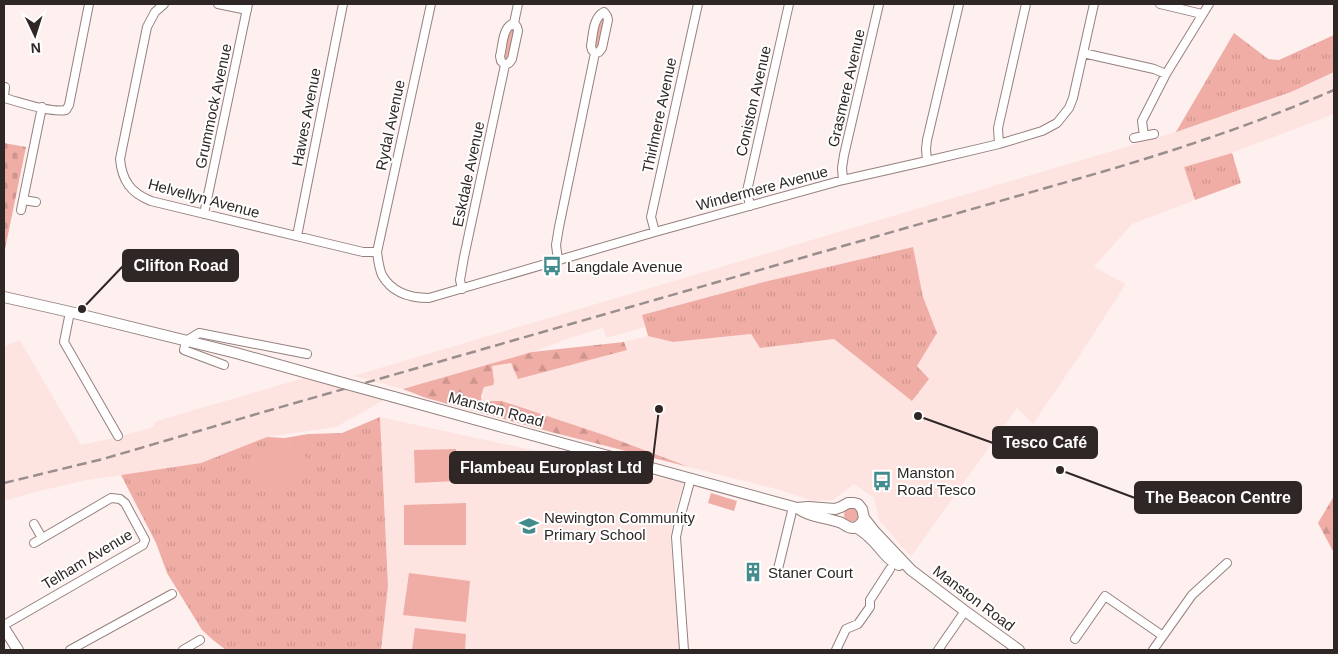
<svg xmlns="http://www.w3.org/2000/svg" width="1338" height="654" font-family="Helvetica,sans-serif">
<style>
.built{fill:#fee4e1}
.grass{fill:url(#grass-tufts)}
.forest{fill:url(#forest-firs)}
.cemetery{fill:url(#cemetery-stones)}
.garden{fill:#f0ada6}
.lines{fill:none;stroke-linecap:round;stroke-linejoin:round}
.street-casing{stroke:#95817e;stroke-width:10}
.secondary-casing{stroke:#95817e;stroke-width:12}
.street{stroke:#fff;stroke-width:8}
.secondary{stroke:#fff;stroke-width:10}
.rail{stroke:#998e8d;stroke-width:2.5;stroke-dasharray:10 5;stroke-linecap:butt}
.secondary-bridge-casing{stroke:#95817e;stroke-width:12;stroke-linecap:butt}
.secondary-bridge{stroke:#fff;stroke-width:10}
.labels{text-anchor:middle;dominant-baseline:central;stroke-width:4;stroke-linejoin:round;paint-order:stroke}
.street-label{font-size:15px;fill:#2f2726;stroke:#fff}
.poi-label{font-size:15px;fill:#2f2726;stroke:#fff;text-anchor:start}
.leader{fill:none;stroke:#2f2726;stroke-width:2}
.callout-dot{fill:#2f2726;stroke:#fff;stroke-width:2}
.callout{fill:#2f2726;stroke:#2f2726;stroke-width:2}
.callout-label{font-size:16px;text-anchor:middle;font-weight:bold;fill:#fff}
</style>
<defs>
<pattern id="grass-tufts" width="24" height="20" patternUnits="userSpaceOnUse" patternTransform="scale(1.25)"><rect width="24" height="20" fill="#f0ada6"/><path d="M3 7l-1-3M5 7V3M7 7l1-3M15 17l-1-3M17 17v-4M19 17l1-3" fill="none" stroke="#ce958f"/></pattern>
<pattern id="forest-firs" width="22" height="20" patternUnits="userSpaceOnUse" patternTransform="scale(1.25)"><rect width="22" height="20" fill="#f0ada6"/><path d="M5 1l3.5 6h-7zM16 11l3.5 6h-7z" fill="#ce958f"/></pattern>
<pattern id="cemetery-stones" width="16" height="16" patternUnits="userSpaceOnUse" patternTransform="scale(1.25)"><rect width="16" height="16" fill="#f0ada6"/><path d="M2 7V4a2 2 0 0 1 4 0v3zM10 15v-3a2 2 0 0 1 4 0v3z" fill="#ce958f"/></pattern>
</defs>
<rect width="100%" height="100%" fill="#fef0ee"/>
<path class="built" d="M1234,33l35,26 6,1h5l54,-25v79l-102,39 -48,14 11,33 -63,24 -38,43 32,17 -46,71 -47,69 -16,-16 -106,149 -32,-37 -5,-22 -20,-14 -21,16 -21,1 -32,-11 -91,-23 -186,-66h-20l1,-14 7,-21 21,-3 6,15 108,-28 -2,-8 24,-6 25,6 78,-8 9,14 74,-9 79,61 3,-34 21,-33 -14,-36 -11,-50 -144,34 -126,34 3,12 -39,11 -3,-10 -30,9 -49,18 -121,34 -50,-13 823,-244z
M20,340l61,105 33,-7 39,-11 3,-6 148,-43 78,19 1,4 -47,26 -69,10 -66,26 -114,17 -56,13 -27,8v-155z
M380,417l304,66 -10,33 -4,21 11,113h-300l7,-64z"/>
<path class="grass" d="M603,17l2,2 -5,26 -3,2 -2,-3 5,-25z
M511,27l4,2 -5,29 -4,1 -3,-3 6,-27z
M1234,33l34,26 11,1 55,-25v37l-43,20 -115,40z
M1232,153l9,30 -46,17 -11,-33z
M913,247l10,50 14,36 -20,33 12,13 -17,22 -78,-62 -74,9 -9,-14 -78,8 -25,-6 -6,-21 126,-34z
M380,417l8,169 -7,64h-155l-13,-10 -11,-10 -35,-57 -11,-30 -35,-68 80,-12 66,-26 18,1 23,-4 34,-1z
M844 515a7 7 0 1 1 14 0a7 7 0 1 1-14 0Z"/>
<path class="forest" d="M624,342l3,8 -109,29 -7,-16 -19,3 2,16 -1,3 -9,2 -3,10 1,4h20l105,35 82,31 -138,-35 -125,-34 -23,-9 129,-37z
M1334,496v57l-16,-30z"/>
<path class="cemetery" d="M4,143l22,4 -22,107z"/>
<path class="garden" d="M291,438l24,31 -40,30 -23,-31z
M456,449l1,32 -42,2 -1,-33z
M711,493l26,8 -3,10 -26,-8z
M466,503v42h-62v-40z
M409,573l61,8 -4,41 -63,-7z
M415,628l51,6 -1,16h-53z"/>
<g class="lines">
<defs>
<path id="street" d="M164,4l-9,8 -8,15 -27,132c2,22 11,34 31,42l191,46 21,5h14
M218,4l29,6
M431,4l-54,248c1,8 2,16 5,23 10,18 29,23 47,23l226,-66 188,-52 84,-19 72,-17 43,-13 15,-8 12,-15 4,-10 21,-94
M1160,4l42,10
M514,23c-12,4 -11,23 -14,33l1,5 4,4 4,-2 3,-4 6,-28 -1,-4 -3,-4 4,-19
M1083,53l71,16 12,5
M4,96l1,-9
M4,98c16,4 46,15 62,12l3,-5 20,-101
M1144,136l-2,-15 24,-47 43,-70
M1134,138l20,-4
M999,144l-1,-16 28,-124
M927,161l-1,-12 1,-9 32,-136
M843,180l-1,-12 2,-13 35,-151
M23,200l13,2
M750,206l-3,-15 42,-187
M21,210l21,-103
M204,214l44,-210
M655,232l-4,-15 47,-213
M297,236l46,-232
M558,260l-2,-15 3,-18 36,-174 -3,-3 -1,-4c2,-11 2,-29 13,-34l3,4 1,4 -6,28 -3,4 -4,1
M462,289l-2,-9 4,-23 41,-192
M70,312l-6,30 54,94
M224,365l-40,-15 2,-9 13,-8 108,21
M34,524l8,14
M778,569l15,-62
M4,625l139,-80 2,-5 -20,-37 -5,-4 -9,-1 -77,45
M1075,639l30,-43 58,40
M70,650l102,-56
M183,650l17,-10
M684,650l-8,-113 4,-19 11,-40
M837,650h-1l10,-21 12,-5 12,-17v-7l20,-31
M938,650l27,-39
M1153,650l39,-55 35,-32"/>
<path id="secondary" d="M4,297l66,15 166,41 107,30
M394,397l403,111c13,9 27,9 42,14 5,1 7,6 14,6 6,-1 9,-5 11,-10
M797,508l11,-1 27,2 6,-2 7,-4h6l4,1 4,5 2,9 11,14 36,38 54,41 54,39
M856,527c4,3 9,6 13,10 10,8 17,23 30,28
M4,628l14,22"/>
</defs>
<use href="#street" class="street-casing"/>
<use href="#secondary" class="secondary-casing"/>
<use href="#street" class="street"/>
<use href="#secondary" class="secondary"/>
<path class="rail" d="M4,483l99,-24 157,-46 845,-242c78,-23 155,-49 229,-81"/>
<defs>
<path id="secondary-bridge" d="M343,383l51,14"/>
</defs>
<use href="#secondary-bridge" class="secondary-bridge-casing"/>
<use href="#secondary-bridge" class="secondary-bridge"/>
</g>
<defs>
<symbol id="bus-bare" viewBox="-9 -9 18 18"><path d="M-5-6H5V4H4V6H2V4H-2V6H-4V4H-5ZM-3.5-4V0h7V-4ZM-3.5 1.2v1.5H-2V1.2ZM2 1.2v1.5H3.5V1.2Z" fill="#438b8c" stroke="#fff" stroke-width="2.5" paint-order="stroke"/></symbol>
<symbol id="school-bare" viewBox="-9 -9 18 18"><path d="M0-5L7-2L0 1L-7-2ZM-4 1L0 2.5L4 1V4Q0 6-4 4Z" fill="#438b8c" stroke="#fff" stroke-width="2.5" paint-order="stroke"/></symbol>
<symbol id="building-bare" viewBox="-9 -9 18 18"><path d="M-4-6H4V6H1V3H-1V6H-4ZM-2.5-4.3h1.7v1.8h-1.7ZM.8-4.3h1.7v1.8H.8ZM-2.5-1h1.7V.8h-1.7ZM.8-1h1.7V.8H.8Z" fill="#438b8c" stroke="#fff" stroke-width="2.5" paint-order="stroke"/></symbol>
</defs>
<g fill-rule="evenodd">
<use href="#bus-bare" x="538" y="252" width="28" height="28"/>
<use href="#bus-bare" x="868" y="467" width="28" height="28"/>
<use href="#school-bare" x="515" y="512" width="28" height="28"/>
<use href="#building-bare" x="739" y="558" width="28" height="28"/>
</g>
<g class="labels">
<g class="street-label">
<text transform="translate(846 88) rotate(-77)">Grasmere Avenue</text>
<text transform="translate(753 101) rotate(-77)">Coniston Avenue</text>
<text transform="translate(213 106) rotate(-78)">Grummock Avenue</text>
<text transform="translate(659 115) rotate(-78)">Thirlmere Avenue</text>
<text transform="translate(306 117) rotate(-79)">Hawes Avenue</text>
<text transform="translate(390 125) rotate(-78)">Rydal Avenue</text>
<text transform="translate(468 174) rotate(-78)">Eskdale Avenue</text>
<text transform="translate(762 188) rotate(-15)">Windermere Avenue</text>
<text transform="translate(204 198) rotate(15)">Helvellyn Avenue</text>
<text transform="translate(496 409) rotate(15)">Manston Road</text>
<text transform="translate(87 559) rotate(-31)">Telham Avenue</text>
<text transform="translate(974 598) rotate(37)">Manston Road</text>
</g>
<g class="poi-label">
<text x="567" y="266">Langdale Avenue</text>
<text x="897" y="472">Manston<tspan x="897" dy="17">Road Tesco</tspan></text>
<text x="544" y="517">Newington Community<tspan x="544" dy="17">Primary School</tspan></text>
<text x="768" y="572">Staner Court</text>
</g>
</g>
<path class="leader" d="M82 309L123 266M918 416L993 443M659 409L652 467M1060 470L1135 498"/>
<g class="callout-dot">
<circle cx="82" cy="309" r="5"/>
<circle cx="918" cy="416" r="5"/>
<circle cx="659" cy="409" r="5"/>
<circle cx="1060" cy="470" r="5"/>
</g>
<g class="callout">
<rect x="123" y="250" width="115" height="31" rx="5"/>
<rect x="993" y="427" width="104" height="31" rx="5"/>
<rect x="450" y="452" width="202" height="31" rx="5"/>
<rect x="1135" y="482" width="166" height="31" rx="5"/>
</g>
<g class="callout-label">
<text x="181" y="271">Clifton Road</text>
<text x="1045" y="448">Tesco Café</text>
<text x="551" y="473">Flambeau Europlast Ltd</text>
<text x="1218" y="503">The Beacon Centre</text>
</g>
<rect width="1338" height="654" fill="none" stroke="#2f2726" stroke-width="10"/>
<g transform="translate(35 35) rotate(176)" stroke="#ffffff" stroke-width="4" paint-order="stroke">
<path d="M0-4L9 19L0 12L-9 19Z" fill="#2f2726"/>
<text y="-8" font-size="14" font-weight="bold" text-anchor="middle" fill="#2f2726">N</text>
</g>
</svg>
